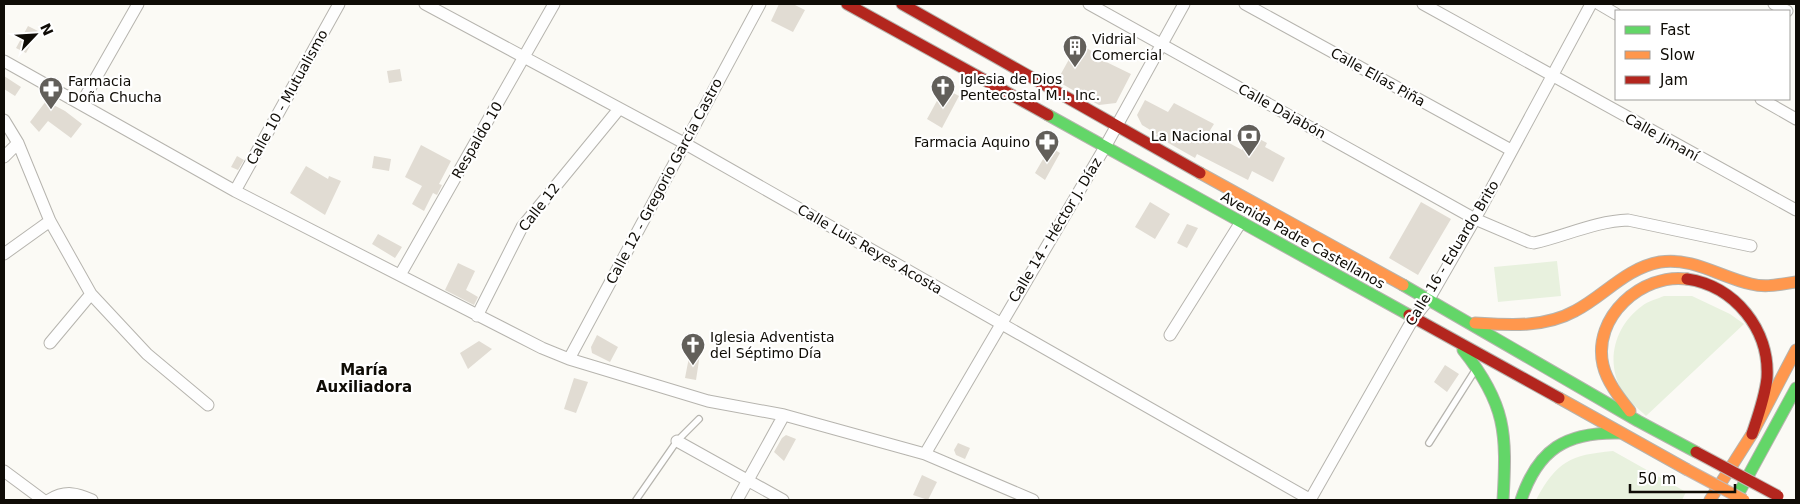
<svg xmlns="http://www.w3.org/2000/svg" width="1800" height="504" font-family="'DejaVu Sans',sans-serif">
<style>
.green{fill:#e8f1de}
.building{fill:#e1dcd3}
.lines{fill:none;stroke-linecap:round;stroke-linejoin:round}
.lane-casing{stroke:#b6b4ae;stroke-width:8}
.street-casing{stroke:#b6b4ae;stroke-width:13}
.fast-casing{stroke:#b6b4ae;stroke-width:13}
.slow-casing{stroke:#b6b4ae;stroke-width:13}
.jam-casing{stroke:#b6b4ae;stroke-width:13}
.lane{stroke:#fefefe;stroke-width:5.5}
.street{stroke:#fefefe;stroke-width:11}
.fast{stroke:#63d668;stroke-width:11}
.slow{stroke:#ff974d;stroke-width:11}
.jam{stroke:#b3261e;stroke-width:11}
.slow-bridge-casing{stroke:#c3bab5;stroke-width:13;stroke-linecap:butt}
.jam-bridge-casing{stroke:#c3bab5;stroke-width:13;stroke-linecap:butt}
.slow-bridge{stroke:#ff974d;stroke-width:11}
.jam-bridge{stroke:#b3261e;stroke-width:11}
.labels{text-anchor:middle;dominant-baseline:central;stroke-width:4.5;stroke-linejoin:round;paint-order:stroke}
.poi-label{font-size:14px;fill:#0f0c06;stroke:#fff;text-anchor:start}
.street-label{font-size:14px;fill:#0f0c06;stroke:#fff}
.neighbourhood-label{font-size:15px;font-weight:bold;fill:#0f0c06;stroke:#fff}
</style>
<rect width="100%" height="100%" fill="#fbfaf5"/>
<path class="green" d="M1557,261l4,35 -63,6 -4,-35z
M1664,296h28l38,18 14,10 -98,92c-7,-7 -17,-14 -22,-22 -20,-30 -10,-68 18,-88 6,-5 15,-7 22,-10z
M1613,451l73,41 -4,8h-146c21,-39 34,-45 77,-49z"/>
<path class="building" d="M779,4h14l12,6 -12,22 -22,-11z
M28,26l10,5 -12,22 -10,-5z
M1078,43l17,10 -1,3 37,18 -15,29 -17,2 -42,-24z
M400,69l2,12 -13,2 -2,-12z
M4,76l17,11 -6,9 -11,-7z
M944,88l15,8 -17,32 -15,-9z
M1145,100l23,12 6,-9 40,21 -5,8 33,18 8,-16 17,9 -2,4 20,11 -12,24 -21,-11 -4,9 -51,-26 -2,4 -39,-22 1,-2 -15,-9 -5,-10z
M46,101l19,10 17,13 -11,14 -23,-17 -9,11 -9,-10z
M421,145l30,16 -12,23 3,1 -5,10 -4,-2 -9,18 -12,-7 10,-18 -17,-9z
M1050,147l10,6 -15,27 -10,-7z
M237,156l7,4 -6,10 -7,-3z
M374,156l17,3 -2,12 -17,-3z
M306,166l22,13 1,-3 12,5 -16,34 -35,-22z
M1150,202l20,12 -15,25 -20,-12z
M1421,202l30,17 -33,56 -29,-17z
M1187,224l11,4 -11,20 -10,-5z
M378,234l24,13 -7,11 -23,-14z
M458,263l17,8 -9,19 12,7 -4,8 -29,-15z
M597,335l21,12 -8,15 -18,-9 -1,-6z
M479,341l13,8 -24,20 -8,-16z
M690,352l10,2 -4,26 -11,-2z
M1445,365l14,9 -12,18 -13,-10z
M574,378l14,4 -12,31 -12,-4z
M786,435l10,4 -12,22 -10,-9 8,-14z
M958,443l12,5 -5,11 -9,-4 -2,-5z
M922,475l15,7 -9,18 -15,-5z"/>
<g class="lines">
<defs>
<path id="lane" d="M1429,443l47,-74
M636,500l41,-59 22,-22"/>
<path id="street" d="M425,4l259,139 627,357
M1089,4l386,215 54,23 5,1c31,-7 62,-22 94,-23l123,26
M1245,4l266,146
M1423,4l373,206
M1599,4l17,10
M1774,4l13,7
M4,61l231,130 307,157 27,11 139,42 76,14 141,39 108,46
M1761,99l35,20
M81,104l57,-100
M4,120l14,23 32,78 41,73 56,60 61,51
M4,157l14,-14
M235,191l104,-187
M4,254l46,-33
M400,275l154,-271
M477,316l45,-89 97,-118
M1170,335l71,-113
M50,343l41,-49
M569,359l191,-355
M677,441l106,59
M925,454l180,-307 79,-143
M4,471l39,29
M49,500c16,-10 28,-7 43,0
M737,500l47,-85
M1310,500l103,-181 16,-20 46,-80 116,-215"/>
<path id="fast" d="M1048,115l361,200
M1403,285l235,136 58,31
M1463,350c43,54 44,83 40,150
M1521,500c17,-51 45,-68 98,-67
M1735,500l61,-112"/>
<path id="slow" d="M1200,173l203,112
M1475,323c34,2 69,5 100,-12 29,-15 51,-43 85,-49 33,-5 60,15 91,22 16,4 29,0 45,-2
M1559,398l127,71
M1630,411c-11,-14 -23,-29 -27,-46 -11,-48 39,-92 84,-86
M1710,500l42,-66 44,-84"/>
<path id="jam" d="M847,4l201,111
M902,4l298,169
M1687,279c48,7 83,51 80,99 -2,19 -9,38 -15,56
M1409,315l150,83"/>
</defs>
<use href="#lane" class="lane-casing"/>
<use href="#street" class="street-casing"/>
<use href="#fast" class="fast-casing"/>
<use href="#slow" class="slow-casing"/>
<use href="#jam" class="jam-casing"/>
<use href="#lane" class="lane"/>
<use href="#street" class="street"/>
<use href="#fast" class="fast"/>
<use href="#slow" class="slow"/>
<use href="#jam" class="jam"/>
<defs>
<path id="slow-bridge" d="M1686,469l58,31"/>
<path id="jam-bridge" d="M1696,452l82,44"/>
</defs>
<use href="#slow-bridge" class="slow-bridge-casing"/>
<use href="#jam-bridge" class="jam-bridge-casing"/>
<use href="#slow-bridge" class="slow-bridge"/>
<use href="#jam-bridge" class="jam-bridge"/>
</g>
<defs>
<symbol id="building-pin" viewBox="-11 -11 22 30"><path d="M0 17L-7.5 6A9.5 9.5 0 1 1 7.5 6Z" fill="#625f5a" stroke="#fff"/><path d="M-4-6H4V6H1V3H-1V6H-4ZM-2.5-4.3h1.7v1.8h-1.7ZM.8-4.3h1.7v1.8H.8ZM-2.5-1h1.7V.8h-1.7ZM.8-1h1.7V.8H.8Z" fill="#fff"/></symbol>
<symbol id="church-pin" viewBox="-11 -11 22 30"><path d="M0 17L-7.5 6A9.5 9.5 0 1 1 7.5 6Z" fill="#625f5a" stroke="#fff"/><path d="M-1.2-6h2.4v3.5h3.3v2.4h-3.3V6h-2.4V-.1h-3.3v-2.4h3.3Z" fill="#fff"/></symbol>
<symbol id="pharmacy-pin" viewBox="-11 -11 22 30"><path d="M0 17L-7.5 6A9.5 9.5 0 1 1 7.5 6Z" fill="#625f5a" stroke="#fff"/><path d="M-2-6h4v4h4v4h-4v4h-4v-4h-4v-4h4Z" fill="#fff"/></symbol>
<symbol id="bank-pin" viewBox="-11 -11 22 30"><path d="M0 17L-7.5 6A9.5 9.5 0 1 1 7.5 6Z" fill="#625f5a" stroke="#fff"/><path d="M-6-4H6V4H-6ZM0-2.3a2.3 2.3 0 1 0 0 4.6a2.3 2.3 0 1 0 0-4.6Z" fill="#fff"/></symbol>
</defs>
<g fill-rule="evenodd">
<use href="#building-pin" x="1061" y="33" width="28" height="38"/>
<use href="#church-pin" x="929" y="73" width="28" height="38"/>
<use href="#pharmacy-pin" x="37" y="75" width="28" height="38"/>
<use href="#bank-pin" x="1235" y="122" width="28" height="38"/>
<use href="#pharmacy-pin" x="1033" y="128" width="28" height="38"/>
<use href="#church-pin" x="679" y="331" width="28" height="38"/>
</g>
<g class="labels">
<g class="poi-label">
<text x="1092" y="39">Vidrial<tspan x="1092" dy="16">Comercial</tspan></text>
<text x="960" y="79">Iglesia de Dios<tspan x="960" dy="16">Pentecostal M.I. Inc.</tspan></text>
<text x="68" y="81">Farmacia<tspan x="68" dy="16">Doña Chucha</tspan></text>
<text x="1232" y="136" text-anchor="end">La Nacional</text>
<text x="1030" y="142" text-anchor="end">Farmacia Aquino</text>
<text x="710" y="337">Iglesia Adventista<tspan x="710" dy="16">del Séptimo Día</tspan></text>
</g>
<g class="street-label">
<text transform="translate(1378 77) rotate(29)">Calle Elías Piña</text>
<text transform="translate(287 97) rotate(-61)">Calle 10 - Mutualismo</text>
<text transform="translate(1282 111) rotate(29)">Calle Dajabón</text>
<text transform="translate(1662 137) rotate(29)">Calle Jimaní</text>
<text transform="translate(477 140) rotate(-60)">Respaldo 10</text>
<text transform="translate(664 181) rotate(-62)">Calle 12 - Gregorio García Castro</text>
<text transform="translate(539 207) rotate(-52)">Calle 12</text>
<text transform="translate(1055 230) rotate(-59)">Calle 14 - Héctor J. Díaz</text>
<text transform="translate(1303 240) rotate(29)">Avenida Padre Castellanos</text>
<text transform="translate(870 249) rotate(30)">Calle Luis Reyes Acosta</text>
<text transform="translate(1452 253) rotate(-59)">Calle 16 - Eduardo Brito</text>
</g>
<g class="neighbourhood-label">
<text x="364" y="370">María<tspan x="364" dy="17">Auxiliadora</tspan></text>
</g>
</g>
<rect width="1800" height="504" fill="none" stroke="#0f0c06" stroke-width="10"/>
<rect x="1615" y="10" width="175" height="90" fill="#ffffff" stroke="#9f9e9b"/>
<rect x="1625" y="26" width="25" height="8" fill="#63d668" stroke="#9f9e9b"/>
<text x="1660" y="35" font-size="15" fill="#0f0c06">Fast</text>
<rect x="1625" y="51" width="25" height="8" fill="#ff974d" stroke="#9f9e9b"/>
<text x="1660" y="60" font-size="15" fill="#0f0c06">Slow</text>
<rect x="1625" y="76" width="25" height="8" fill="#b3261e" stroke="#9f9e9b"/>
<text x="1660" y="85" font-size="15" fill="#0f0c06">Jam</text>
<g transform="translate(35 35) rotate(65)" stroke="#ffffff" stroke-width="4" paint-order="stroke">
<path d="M0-4L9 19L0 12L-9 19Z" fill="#0f0c06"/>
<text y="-8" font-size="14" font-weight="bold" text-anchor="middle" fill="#0f0c06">N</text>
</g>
<path d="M1630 484v8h105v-8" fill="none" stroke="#0f0c06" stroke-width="2.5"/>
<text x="1638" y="484" font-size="15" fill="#0f0c06" stroke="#ffffff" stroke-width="4" paint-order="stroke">50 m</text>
</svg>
